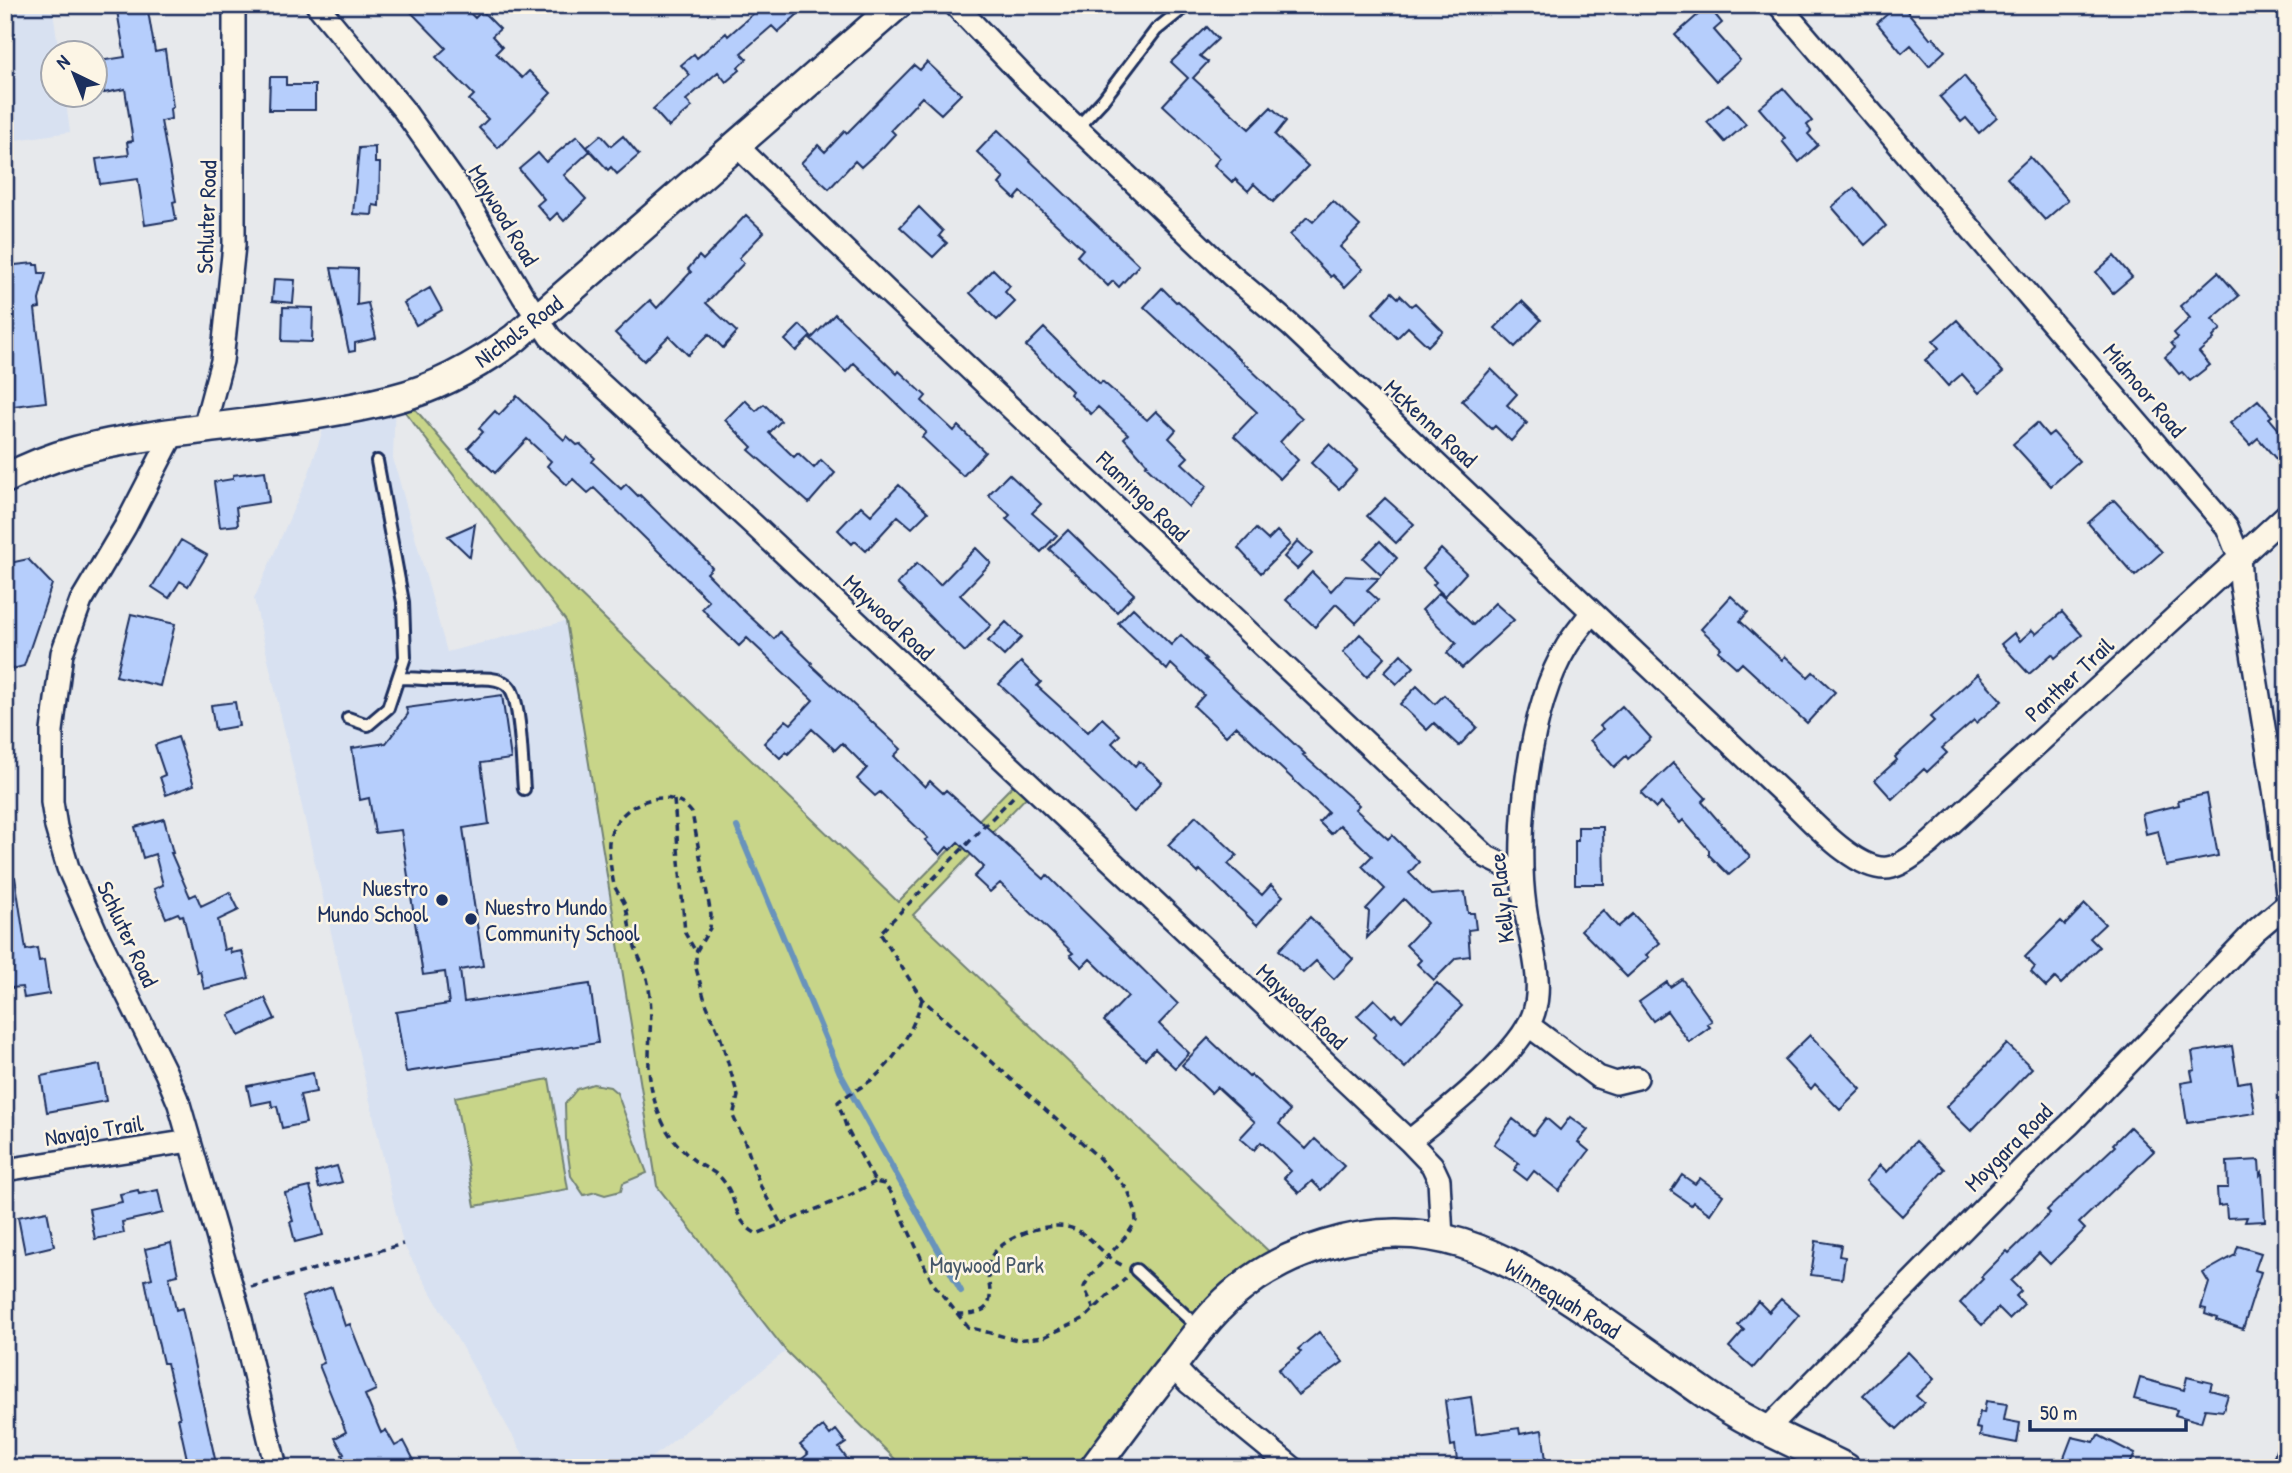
<svg xmlns="http://www.w3.org/2000/svg" width="2292" height="1473" font-family="'Patrick Hand',sans-serif">
<style>
.built{fill:#d8e1f1}
.green{fill:#c8d589;stroke:#728274;stroke-width:2}
.lines{fill:none;stroke-linecap:round;stroke-linejoin:round}
.stream{stroke:#6793bc;stroke-width:6}
.building{fill:#b6cefc;stroke:#1b2f5e;stroke-width:2}
.service-casing{stroke:#1b2f5e;stroke-width:16}
.minor-casing{stroke:#1b2f5e;stroke-width:26}
.tertiary-casing{stroke:#1b2f5e;stroke-width:33}
.path{stroke:#1b2f5e;stroke-width:3.5;stroke-dasharray:7 5;stroke-linecap:butt}
.service{stroke:#fcf5e5;stroke-width:10}
.minor{stroke:#fcf5e5;stroke-width:21}
.tertiary{stroke:#fcf5e5;stroke-width:28}
.poi-dot{fill:#1b2f5e;stroke:#fcf5e5;stroke-width:2.5}
.labels{text-anchor:middle;dominant-baseline:central;stroke-width:5;stroke-linejoin:round;paint-order:stroke}
.street-label{font-size:23px;fill:#1b2f5e;stroke:#fcf5e5}
.poi-label{font-size:23px;fill:#1b2f5e;stroke:#fcf5e5;text-anchor:end}
.park-label{font-size:23px;fill:#465869;stroke:#fcf5e5}
</style>
<rect width="100%" height="100%" fill="#e7e9ec"/>
<filter id="ink" filterUnits="userSpaceOnUse"><feTurbulence type="fractalNoise" baseFrequency=".0143" numOctaves="2"/><feDisplacementMap in="SourceGraphic" scale="14" xChannelSelector="R" yChannelSelector="G"/><feConvolveMatrix kernelMatrix="1 2 1 2 8 2 1 2 1" color-interpolation-filters="sRGB"/></filter>
<g filter="url(#ink)">
<path class="built" d="M5,5h47l7,47h-7v42l13,1 5,37 -61,9 5,45 -9,2z
M395,399l-2,59 54,194 119,-31 91,565 129,165 -147,117h-108l-128,-224 -149,-645 54,-123 21,-65z"/>
<path class="green" d="M404,396l137,161 357,345 123,-125 13,12 -121,126 366,346 -185,207h-190l-118,-117 -129,-165 -91,-565 -171,-222z
M549,1079l19,110 -93,17 -20,-109z
M593,1084l17,3 7,6 30,80 -24,10 -2,8 -16,4 -9,-3 -12,3 -13,-19 -5,-37 -1,-35 12,-15z"/>
<g class="lines">
<path class="stream" d="M737,827l103,246 121,218"/>
</g>
<path class="building" d="M116,5h31l8,47 10,-2 8,57 -3,2 1,10 -10,2 15,80 -3,1 3,18 -31,5 -7,-46 -38,5 -4,-25 33,-4 -2,-13 6,-1 -8,-52 -21,4 -5,-32 26,-4z
M404,5h58l13,13 7,-7 18,18 -8,7 10,11 -6,6 26,25 7,-7 22,22 -53,55 -19,-20 9,-9 -19,-19 5,-5 -38,-38 10,-9z
M763,5h45l-30,27 -6,-6 -31,27 6,6 -9,8 2,3 -14,12 -8,-10 -32,28 6,7 -23,20 -16,-18 37,-34 -9,-10 13,-11 3,4 29,-25 2,3z
M1898,5h4l28,34 3,-2 12,14 -16,15 -18,-21 -9,8 -25,-30z
M1708,6l14,17 -8,7 26,30 -24,21 -41,-46z
M1207,27l11,12 -18,17 8,6 -15,16 56,51 22,-22 15,14 -11,14 33,31 -35,36 -19,-18 -6,7 -13,-12 -3,3 -18,-17 6,-7 -57,-53 25,-27 -17,-16z
M927,62l34,32 -20,20 -19,-17 -31,33 4,4 -12,13 -22,20 -6,-6 -26,28 -28,-26 17,-18 7,7 20,-21 2,2 67,-68 6,5z
M1964,76l33,41 -18,16 -13,-15 -5,4 -21,-25z
M270,77h16v8h29v25h-46z
M1783,88l29,33 -5,4 4,6 -3,3 10,11 -19,17 -17,-21 3,-3 -26,-30z
M1728,104l18,20 -21,18 -18,-20z
M998,130l141,135 -20,22 -6,-6 -5,5 -31,-30 6,-7 -62,-57 -6,7 -16,-15 5,-6 -27,-26z
M601,135l10,11 12,-10 16,19 -22,19 -6,-7 -3,3 -21,-23z
M577,136l13,15 -26,24 22,24 -22,22 -7,-8 -7,7 -13,-15 7,-6 -25,-30 19,-16 8,9z
M375,147v16h5l-1,43 -6,-1 -1,10 -19,-1 6,-66z
M2030,157l38,43 -23,20 -38,-42z
M1854,188l32,38 -21,19 -33,-38z
M1333,201l27,25 -20,21 23,22 -18,18 -12,-12 -2,2 -41,-42 17,-18 6,5z
M919,207l24,24 -4,5 8,7 -14,14 -33,-30z
M746,215l18,17 -25,26 5,5 -38,40 31,29 -14,16 -14,-14 -21,21 -19,-19 -25,25 -29,-28 35,-33 7,8 34,-36 -3,-3 11,-13 4,4z
M2114,256l18,21 -19,16 -17,-21z
M34,263v2h4l1,8h7l-7,27 1,8 -5,1 11,93 -41,5v-141z
M331,268l27,1 -1,36 11,-2 8,35 -21,5v8l-6,1z
M993,269l17,17 -5,6 10,10 -18,18 -27,-27z
M2218,272l21,24 -27,23 9,10 -8,8 1,2 -15,13 11,13 -20,16 -8,-9 -3,2 -14,-17 10,-9 -4,-5 7,-5 -4,-5 16,-15 -10,-12z
M274,279l21,1 -2,23 -21,-2z
M430,288l12,22 -26,15 -12,-22z
M1162,288l14,14 2,-1 124,117 -22,24 18,18 -18,19 -46,-43 23,-24 -113,-105z
M1392,292l6,6 2,-3 11,11 4,-3 28,28 -15,15 -20,-19 -11,11 -24,-25z
M1522,301l19,19 -26,27 -20,-19z
M283,307l30,1 -1,34 -30,-1z
M835,314l62,60 2,-3 27,25 -4,5 32,30 4,-5 27,26 -22,24 -41,-39 4,-5 -72,-69 -8,9 -35,-33z
M1957,320l46,52 -24,21 -17,-19 -14,12 -23,-26 14,-12 -6,-7z
M800,325l11,11 -15,15 -11,-11z
M1044,328l56,56 2,-3 45,39 9,-9 20,19 -7,8 19,19 -6,6 25,23 -18,21 -43,-41 2,-1 -24,-27 4,-4 -30,-27 -7,7 -21,-20 2,-3 -46,-45z
M1491,369l26,25 -10,11 20,18 -16,18 -16,-15 -3,3 -30,-28z
M517,396l47,44 3,-4 10,9 3,-1 15,14 -3,4 29,27 5,-5 12,12 2,-1 64,63 8,10 -5,5 37,38 30,28 6,-7 32,31 -1,2 90,84 -7,7 31,31 5,-6 13,12 3,-3 98,89 3,-4 131,129 -19,20 30,29 -14,15 -20,-19 -10,10 -41,-38 24,-25 -38,-37 -8,8 -12,-12 3,-2 -73,-70 -10,9 -16,-15 10,-10 -26,-25 -8,8 -3,-3 -7,8 -15,-15 3,-2 -48,-46 -5,4 -18,-17 10,-11 -25,-25 -7,7 -23,-21 -24,25 -2,-2 -6,6 -16,-15 22,-23 5,4 22,-24 -66,-62 -8,8 -28,-27 -9,-11 7,-7 -115,-113 -6,5 -15,-14 -6,6 -20,-19 4,-5 -24,-22 -32,34 -27,-25 15,-16 -4,-4 16,-17 4,4z
M745,400l11,11 8,-7 17,17 -12,12 25,24 4,-4 16,15 7,-8 14,13 -26,30 -60,-53 3,-3 -27,-27z
M2258,400l14,16 -3,2 18,21v13l-10,8 -19,-22 -8,7 -20,-22z
M2037,423l11,13 5,-4 26,29 -28,25 -38,-42z
M1329,444l28,26 -18,19 -28,-26z
M265,471l4,31 -33,5 2,18 -18,2 -6,-45 19,-3v-4z
M1009,474l32,30 -9,9 25,22 -16,17 -35,-33 4,-4 -22,-20z
M899,485l29,27 -16,16 -14,-12 -32,35 -11,-10 -3,3 -14,-14 23,-24 10,9z
M1385,498l29,26 -18,19 -29,-27z
M2114,500l48,52 -27,24 -47,-53z
M475,524l-5,33 -22,-21z
M1256,529l12,11 9,-9 13,13 -29,29 -23,-25z
M1068,530l66,64 -17,18 -68,-63z
M181,540l26,15 -19,31 -8,-5 -11,17 -17,-11z
M1298,541l14,13 -15,15 -13,-12z
M1380,541l17,17 -16,17 -18,-17z
M976,548l15,15 -31,32 31,30 -26,27 -68,-68 20,-21 23,22z
M1441,549l25,24 -21,23 -12,-11 3,-3 -13,-13z
M28,559l24,25 -28,82 -19,5v-107z
M1312,572l19,19 14,-15 34,2 -12,12 11,10 -22,23 -20,-19 -21,23 -29,-27z
M1439,593l34,32 22,-22 19,17 -52,48 -15,-15 9,-10 -34,-33z
M1731,596l17,16 -8,9 42,39 3,-4 23,21 5,-5 22,20 -28,31 -65,-60 -5,5 -19,-17 3,-3 -20,-19z
M1133,608l38,37 10,-10 25,24 -2,1 101,94 -2,1 56,50 -4,4 33,30 4,-4 27,27 -10,11 22,22 34,-3 3,21h6l2,16 -8,1 2,26 -14,2 -22,22 -17,-16 4,-4 -15,-15 21,-22 -23,-24 -37,39 2,-26 -3,-3 19,-20 -23,-23 10,-10 -32,-31 -9,9 -12,-12 9,-10 -92,-86 -10,10 -32,-30 10,-11 -33,-31 -4,6 -49,-47z
M2062,612l20,23 -27,23 -3,-4 -23,20 -28,-30 13,-11 6,8 12,-11 4,4z
M131,614l44,10 -15,62 -44,-10z
M1006,622l16,15 -18,19 -16,-15z
M1360,634l25,23 -18,20 -24,-25z
M1401,654l13,13 -17,17 -13,-12z
M1021,662l20,20 -4,4 51,46 14,-14 18,17 -8,8 23,23 4,-5 23,21 -28,30 -135,-128z
M1978,674l24,27 -26,22 -2,-3 -32,28 5,5 -20,19 -3,-3 -32,30 -17,-19 22,-20 -2,-3 39,-36 -4,-4z
M1417,686l18,18 9,-9 33,32 -18,19 -25,-23 -7,7 -27,-26z
M502,695l9,64 -30,4 8,61 -26,4 20,138 -23,4 4,32 126,-18 8,59 -192,29 -10,-60 53,-8 -4,-32 -22,3 -22,-145 -26,3 -6,-35 -9,2 -8,-52 34,-5 22,-29 -2,-6z
M235,702l4,24 -24,4 -4,-25z
M1622,706l29,32 -23,21 -2,-3 -12,11 -24,-27 13,-11 -3,-3z
M178,737l16,48 -28,10 -6,-18 5,-2 -10,-30z
M1673,763l33,35 -4,4 48,55 -21,18 -20,-20v-5l-26,-30 -3,3 -19,-20 -5,5 -15,-15z
M2207,794l11,62 -52,10 -8,-35 -12,3 -4,-20 37,-9 -1,-5z
M1196,816l41,39 -9,9 34,31 9,-10 12,11 -26,29 -57,-55 -2,3 -30,-28z
M164,819l9,34h-2l19,44 6,-3 5,12 29,-14 9,18 -21,10 6,30 6,-2 1,5 11,-2 7,27 -45,11 -4,-18 -3,1 -14,-57 -3,1 -2,-3 -12,5 -12,-29 9,-4 -8,-31 -12,4 -8,-31z
M1578,827h25l1,57h-29v-43h3z
M15,877l11,73 11,-2 2,13 5,-1 5,34 -25,4 -2,-11 -11,1 -6,-41v-69z
M2085,904l20,20 -15,14 9,9 -38,37 -6,-6 -9,9 -15,-15 4,-5 -10,-10 36,-36 4,4z
M1603,910l15,17 15,-13 27,29 -14,12 3,2 -22,20 -46,-47z
M1310,917l43,42 -19,20 -18,-18 -13,12 -24,-23z
M1682,979l30,42 -5,3 3,3 -21,15 -22,-31 -14,10 -14,-19 28,-20 3,5z
M1437,983l25,23 -57,62 -32,-31 3,-3 -19,-18 17,-17 18,18 3,-3 7,7z
M265,998l10,21 -36,17 -10,-21z
M1810,1035l51,54 -21,21 -25,-26 -4,5 -27,-29z
M1208,1038l41,39 2,-2 39,36 -11,13 27,25 9,-10 29,27 -23,24 -9,-9 -13,12 -15,-15 7,-7 -30,-29 -7,8 -14,-12 15,-16 -38,-35 -6,6 -29,-28z
M2007,1044l25,24 -61,63 -25,-24z
M2232,1046l6,37 12,-2 5,32 -68,10 -6,-40 12,-2 -2,-10 4,-1 -3,-18z
M100,1065l6,36 -59,11 -6,-36z
M313,1073l3,19 -16,3 6,28 -24,5 -5,-22 -5,1 -1,-6 -20,4 -4,-19z
M1570,1117l18,13 -10,12 11,9 -30,40 -25,-20 -7,9 -13,-10 5,-7 -25,-19 19,-25 20,16 13,-17 14,12z
M2130,1127l24,24 -75,72 6,6 -35,35 -11,-11 -28,28 10,10 -5,5 8,8 -15,15 -11,-11 -16,17 -22,-22 23,-24 -2,-2 26,-26 2,2 41,-40 -3,-3 68,-64 -2,-2z
M1916,1141l29,28 -43,47 -36,-35 14,-16 7,7z
M2259,1160l1,15 2,-3 3,49 -20,1 2,-5 -20,1 -1,-13 -8,1 -1,-18h11l-1,-26z
M337,1166l5,16 -23,6 -4,-16z
M1682,1175l13,9 5,-6 23,17 -13,19 -17,-12 -2,3 -20,-14z
M310,1187l13,48 -28,7 -5,-20 3,-1 -8,-28z
M138,1190l1,4 19,-4 5,23 -41,9 2,11 -29,6 -6,-30 33,-7 -2,-8z
M47,1211l7,35 -29,7 -7,-36z
M1816,1241l25,4 -2,11 6,1 -3,22 -31,-4z
M171,1243l7,32 -9,2 7,33 6,-2 35,160h-28l-11,-50h2l-13,-55h-4l-9,-39 -9,-44 7,-2 -7,-29z
M2238,1246l23,7 -6,17 6,2 -18,57 -27,-9 1,-2 -12,-4 1,-5 -5,-1 8,-25 -6,-10 32,-18z
M332,1287l13,39 5,-2 26,66 -11,5 16,38 5,-3 9,16 9,-5 14,27h-69l-7,-13 2,-1 -9,-16 11,-6 -27,-67 5,-2 -22,-66z
M1781,1299l18,16 -46,53 -24,-21 15,-17 -6,-5 20,-24 11,11z
M1319,1332l24,30 -45,33 -20,-25 23,-18 -3,-3z
M1908,1352l26,27 -18,17 8,7 -27,26 -34,-34z
M2187,1377l25,6 -2,7 18,5 -5,16 -18,-2 -4,13 -26,-7 2,-5 -43,-11 6,-21 44,12z
M1471,1397l5,37 43,-6 1,6 22,-4 4,30 -57,8h-31l-3,-23 -4,1 -6,-45z
M1986,1401l21,3 -3,16 16,3 -3,20 -37,-7 1,-7 -5,-1 4,-16 4,1z
M823,1426l7,9 6,-5 10,13 -7,5 15,20h-56l-2,-4 12,-10 -8,-9z
M2098,1435l37,19 -7,14h-56l-10,-5 10,-26 22,5z"/>
<g class="lines">
<defs>
<path id="service" d="M1077,128l26,-28 53,-70 31,-25
M398,678c17,0 33,2 49,2 17,1 51,-8 63,8 11,14 12,80 14,101
M348,718l20,7 20,-17 17,-51 -2,-55 -26,-141
M1136,1270l63,58"/>
<path id="minor" d="M317,5l86,104 57,80 63,107 27,41 206,190 653,614 23,24 7,15 3,58
M955,5l74,77 202,193 60,51 495,470c22,21 74,81 106,71 14,-4 26,-15 38,-24l357,-329
M1779,5l448,522 12,30 2,28 38,235 8,74
M736,145l153,148 598,564 35,17
M204,428l18,-67 12,-116v-240
M174,432l-49,95 -44,74 -19,52 -10,78v71l4,25 12,41 28,64 70,141 13,31 61,211 36,153
M1528,1025l70,52 18,6 21,-5
M1409,1141c34,-27 113,-89 125,-129 10,-33 -5,-73 -9,-106 -10,-72 3,-197 42,-260 7,-12 17,-23 25,-34
M5,1170l185,-29
M1172,1365l17,18 104,85
M1767,1429l261,-266 42,-39 185,-193 32,-27
M2283,1468l4,-13"/>
<path id="tertiary" d="M5,479c49,-26 93,-35 147,-43 80,-13 162,-17 241,-37 45,-11 85,-34 122,-61l382,-333
M1094,1468c25,-34 50,-68 77,-101 22,-28 41,-57 70,-79 26,-21 52,-33 84,-43 103,-33 176,8 260,64 41,28 81,57 121,85 43,31 94,51 140,74"/>
</defs>
<use href="#service" class="service-casing"/>
<use href="#minor" class="minor-casing"/>
<use href="#tertiary" class="tertiary-casing"/>
<path class="path" d="M1013,797l-133,136 42,66 176,158 30,33 7,20 1,11 -9,14 -38,42 -5,10 10,22
M674,800l11,133 11,19
M922,999c-8,30 -27,63 -52,82 -10,8 -22,13 -32,21l9,27 28,53 9,2 8,10 40,88 36,45 49,13 27,-3 41,-19 41,-40
M780,1222l-20,-37 -15,-43 -12,-26 5,-20 -17,-57 -16,-38 -9,-33v-16l14,-24 1,-13 -19,-102c-23,-32 -79,-8 -83,29 -1,9 3,34 5,43 3,8 10,15 12,23 3,10 3,21 6,31 6,18 15,32 17,50 4,24 0,46 0,69 -1,22 5,47 15,67 5,11 20,28 31,36 8,6 19,10 26,17 18,20 10,42 36,56l93,-39 25,-13
M251,1287l152,-43
M957,1314c56,2 21,-35 34,-57 12,-21 61,-38 83,-28 19,8 30,28 48,36"/>
<use href="#service" class="service"/>
<use href="#minor" class="minor"/>
<use href="#tertiary" class="tertiary"/>
</g>
</g>
<g class="poi-dot">
<circle cx="442" cy="900" r="7"/>
<circle cx="471" cy="919" r="7"/>
</g>
<g class="labels">
<g class="street-label">
<text transform="translate(504 215) rotate(59)">Maywood Road</text>
<text transform="translate(206 217) rotate(-88)">Schluter Road</text>
<text transform="translate(518 331) rotate(-37)">Nichols Road</text>
<text transform="translate(2145 390) rotate(50)">Midmoor Road</text>
<text transform="translate(1431 423) rotate(43)">McKenna Road</text>
<text transform="translate(1143 496) rotate(44)">Flamingo Road</text>
<text transform="translate(889 617) rotate(43)">Maywood Road</text>
<text transform="translate(2069 679) rotate(-43)">Panther Trail</text>
<text transform="translate(1501 898) rotate(-96)">Kelly Place</text>
<text transform="translate(128 934) rotate(65)">Schluter Road</text>
<text transform="translate(1302 1006) rotate(43)">Maywood Road</text>
<text transform="translate(94 1130) rotate(-9)">Navajo Trail</text>
<text transform="translate(2008 1147) rotate(-45)">Moygara Road</text>
<text transform="translate(1563 1298) rotate(32)">Winnequah Road</text>
</g>
<g class="poi-label">
<text x="428" y="887">Nuestro<tspan x="428" dy="26">Mundo School</tspan></text>
<text x="485" y="906" text-anchor="start">Nuestro Mundo<tspan x="485" dy="26">Community School</tspan></text>
</g>
<g class="park-label">
<text x="987" y="1264">Maywood Park</text>
</g>
</g>
<rect width="2292" height="1473" fill="none" stroke="#fcf5e5" stroke-width="28"/>
<rect x="14" y="14" width="2264" height="1445" fill="none" stroke="#1b2f5e" stroke-width="2.5" filter="url(#ink)"/>
<g transform="translate(74 74) rotate(317)"><circle r="33" fill="#fcf5e5" stroke="#a2a6af" stroke-width="2"/>
<path d="M0-5L12 26L0 18L-12 26Z" fill="#1b2f5e"/>
<text y="-10" font-size="19" font-weight="bold" text-anchor="middle" fill="#1b2f5e">N</text>
</g>
<path d="M2030 1420v10h156v-10" fill="none" stroke="#1b2f5e" stroke-width="3.5"/>
<text x="2040" y="1420" font-size="21" fill="#1b2f5e" stroke="#fcf5e5" stroke-width="5" paint-order="stroke">50 m</text>
</svg>
